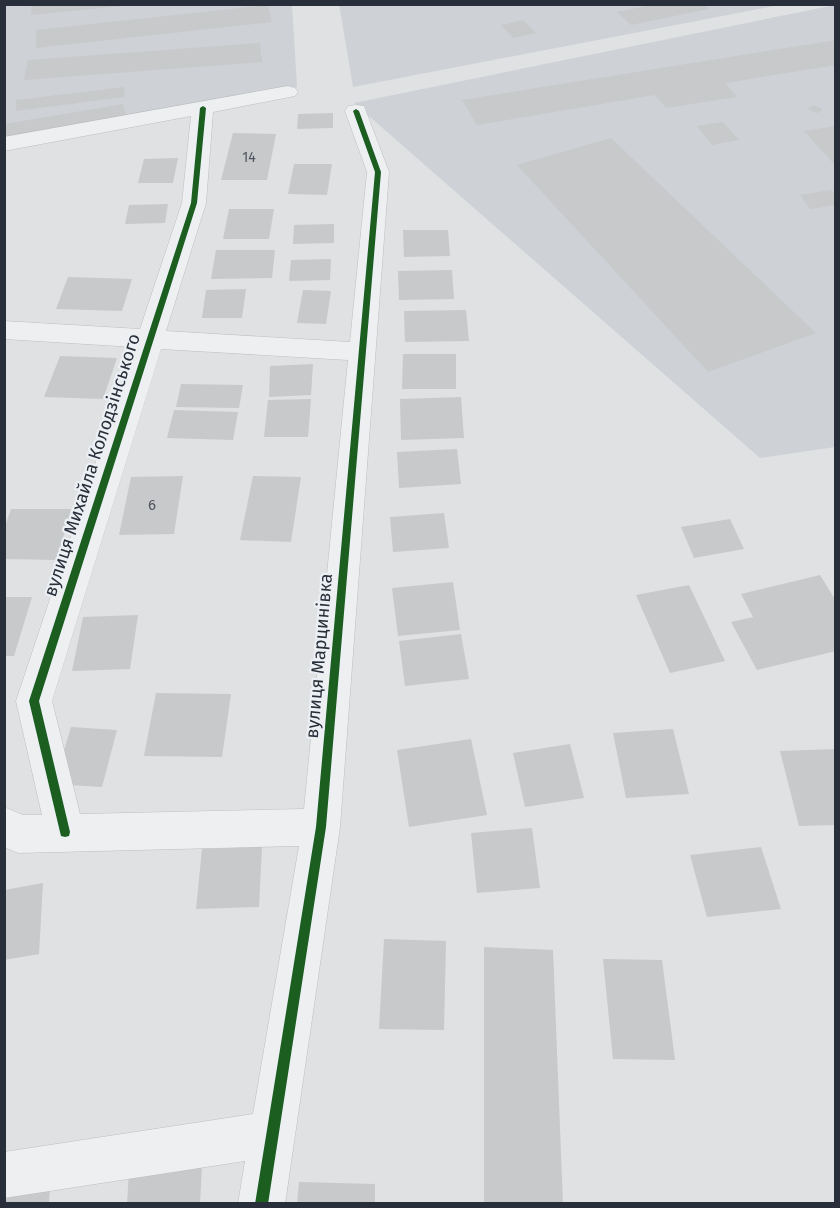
<svg xmlns="http://www.w3.org/2000/svg" width="840" height="1208" font-family="'Fira Sans',sans-serif">
<style>
.built{fill:#ced1d6}
.building{fill:#c7c9cb}
.lines{fill:none;stroke-linecap:round;stroke-linejoin:round}
.minor-casing{stroke:#bdbfc1;stroke-width:1}
.minor{fill:#eeeff0;fill-rule:evenodd}
.cycleway-casing{stroke:#eceff3;stroke-width:4}
.cycleway{fill:#1b5e20;fill-rule:evenodd}
.labels{text-anchor:middle;dominant-baseline:central;stroke-width:4.5;stroke-linejoin:round;paint-order:stroke}
.far-number-label{font-size:14px;fill:#50565f}
.number-label{font-size:15px;fill:#50565f}
.street-label{font-size:18px;fill:#282f3a;stroke:#eceff3}
</style>
<rect width="100%" height="100%" fill="#dfe1e3"/>
<path class="built" d="M339,4l440,1 -426,82z
M5,5h287l5,82 -292,51z
M835,5v442l-75,11 -406,-355z"/>
<path class="building" d="M32,4h90v2l-91,9z
M656,4h48l5,5 -78,16 -14,-13z
M268,5l4,17 -236,26v-18z
M523,20l13,13 -23,5 -12,-13z
M836,40v25l-111,18 12,14 -71,11 -11,-13 -178,30 -15,-25z
M260,43l2,19 -238,18 4,-20z
M124,87l1,10 -109,14v-11z
M123,104l4,16 -123,21v-17z
M813,105l8,3 2,2 -6,3 -8,-3 -1,-2z
M333,113v15l-36,1 1,-15z
M723,122l16,18 -27,5 -15,-19z
M836,126v40l-32,-35z
M233,133l43,1 -9,46h-46z
M611,138l205,195 -108,39 -191,-207z
M178,158l-5,25h-35l6,-24z
M294,164h38l-5,31 -39,-1z
M831,190l5,6v9l-26,4 -10,-14z
M168,204l-3,19 -40,1 4,-19z
M229,209h45l-5,30h-46z
M334,224v19l-41,1 1,-19z
M403,230h45l2,26 -46,1z
M216,250h59l-3,28 -61,1z
M331,259l-1,21 -41,1 2,-21z
M452,270l2,29 -55,1 -1,-29z
M68,277l64,2 -10,32 -66,-2z
M246,289l-4,29h-40l4,-28z
M303,290l28,1 -5,33 -29,-1z
M466,310l3,31 -64,1 -1,-31z
M403,354h53v35h-54z
M60,356l57,2 -14,41 -59,-2z
M313,364l-2,31 -42,2 1,-31z
M181,384l62,1 -4,23 -63,-1z
M461,397l3,41 -63,2 -1,-41z
M311,399l-3,38h-44l4,-37z
M174,410l64,2 -5,28 -66,-2z
M457,449l4,35 -62,4 -2,-36z
M183,476l-9,58 -55,1 12,-58z
M253,476l48,1 -10,65 -51,-2z
M11,509h60l-14,51 -53,-1v-30z
M444,513l5,35 -56,4 -3,-35z
M730,519l14,30 -50,9 -13,-31z
M820,575l16,26v50l-79,19 -26,-48 22,-5 -12,-23z
M453,582l7,48 -62,6 -6,-48z
M689,585l36,76 -55,12 -34,-78z
M4,597h28l-18,59h-10z
M138,615l-8,54 -58,2 11,-54z
M461,634l8,45 -64,7 -6,-45z
M156,693l75,1 -9,63 -78,-1z
M71,727l46,3 -15,57 -48,-3z
M673,729l16,65 -63,4 -13,-65z
M471,739l16,76 -78,12 -12,-77z
M570,744l14,54 -59,9 -12,-54z
M836,749v76l-37,1 -19,-75z
M532,828l8,60 -63,5 -6,-60z
M262,847l-3,60 -63,2 6,-60z
M761,847l20,62 -74,8 -17,-62z
M43,883l-4,71 -35,6v-70z
M384,939l62,2 -2,89 -65,-1z
M484,947l69,3 10,254h-79z
M603,959l59,1 13,100 -62,-1z
M202,1166l-2,38h-73l2,-32z
M299,1182l76,2v20h-78z
M50,1187l-1,17h-45v-8z"/>
<g class="lines">
<defs>
<path id="minor" d="M288,86l7,2 3,4 -3,4 -82,16 -7,91 -40,128 184,11 17,-170 -22,-61 3,-5 8,-1 8,1 25,66 -49,655 -55,377h-47l7,-43 -241,37v-46l249,-38 46,-268 -281,7 -14,-6v-40l19,8h19l-26,-114 118,-354 -130,-8v-18l136,8 42,-126 9,-87 -187,35v-14zM161,349l187,11 -44,449 -224,5 -28,-113z"/>
</defs>
<use href="#minor" class="minor-casing"/>
<use href="#minor" class="minor"/>
<defs>
<path id="cycleway" d="M203,106l3,2 -9,95 -158,498 31,131 -1,4 -4,1 -4,-1 -1,-4 -31,-131 162,-498 9,-95z
M356,109l3,2 22,61 -55,655 -58,377h-13l61,-377 59,-655 -22,-61z"/>
</defs>
<use href="#cycleway" class="cycleway-casing"/>
<use href="#cycleway" class="cycleway"/>
</g>
<g class="labels">
<g class="far-number-label">
<text x="249" y="157">14</text>
</g>
<g class="number-label">
<text x="152" y="505">6</text>
</g>
<g class="street-label">
<text transform="translate(92 465) rotate(-72)">вулиця Михайла Колодзінського</text>
<text transform="translate(319 656) rotate(-85)">вулиця Марцинівка</text>
</g>
</g>
<rect width="840" height="1208" fill="none" stroke="#282f3a" stroke-width="12"/>
</svg>
